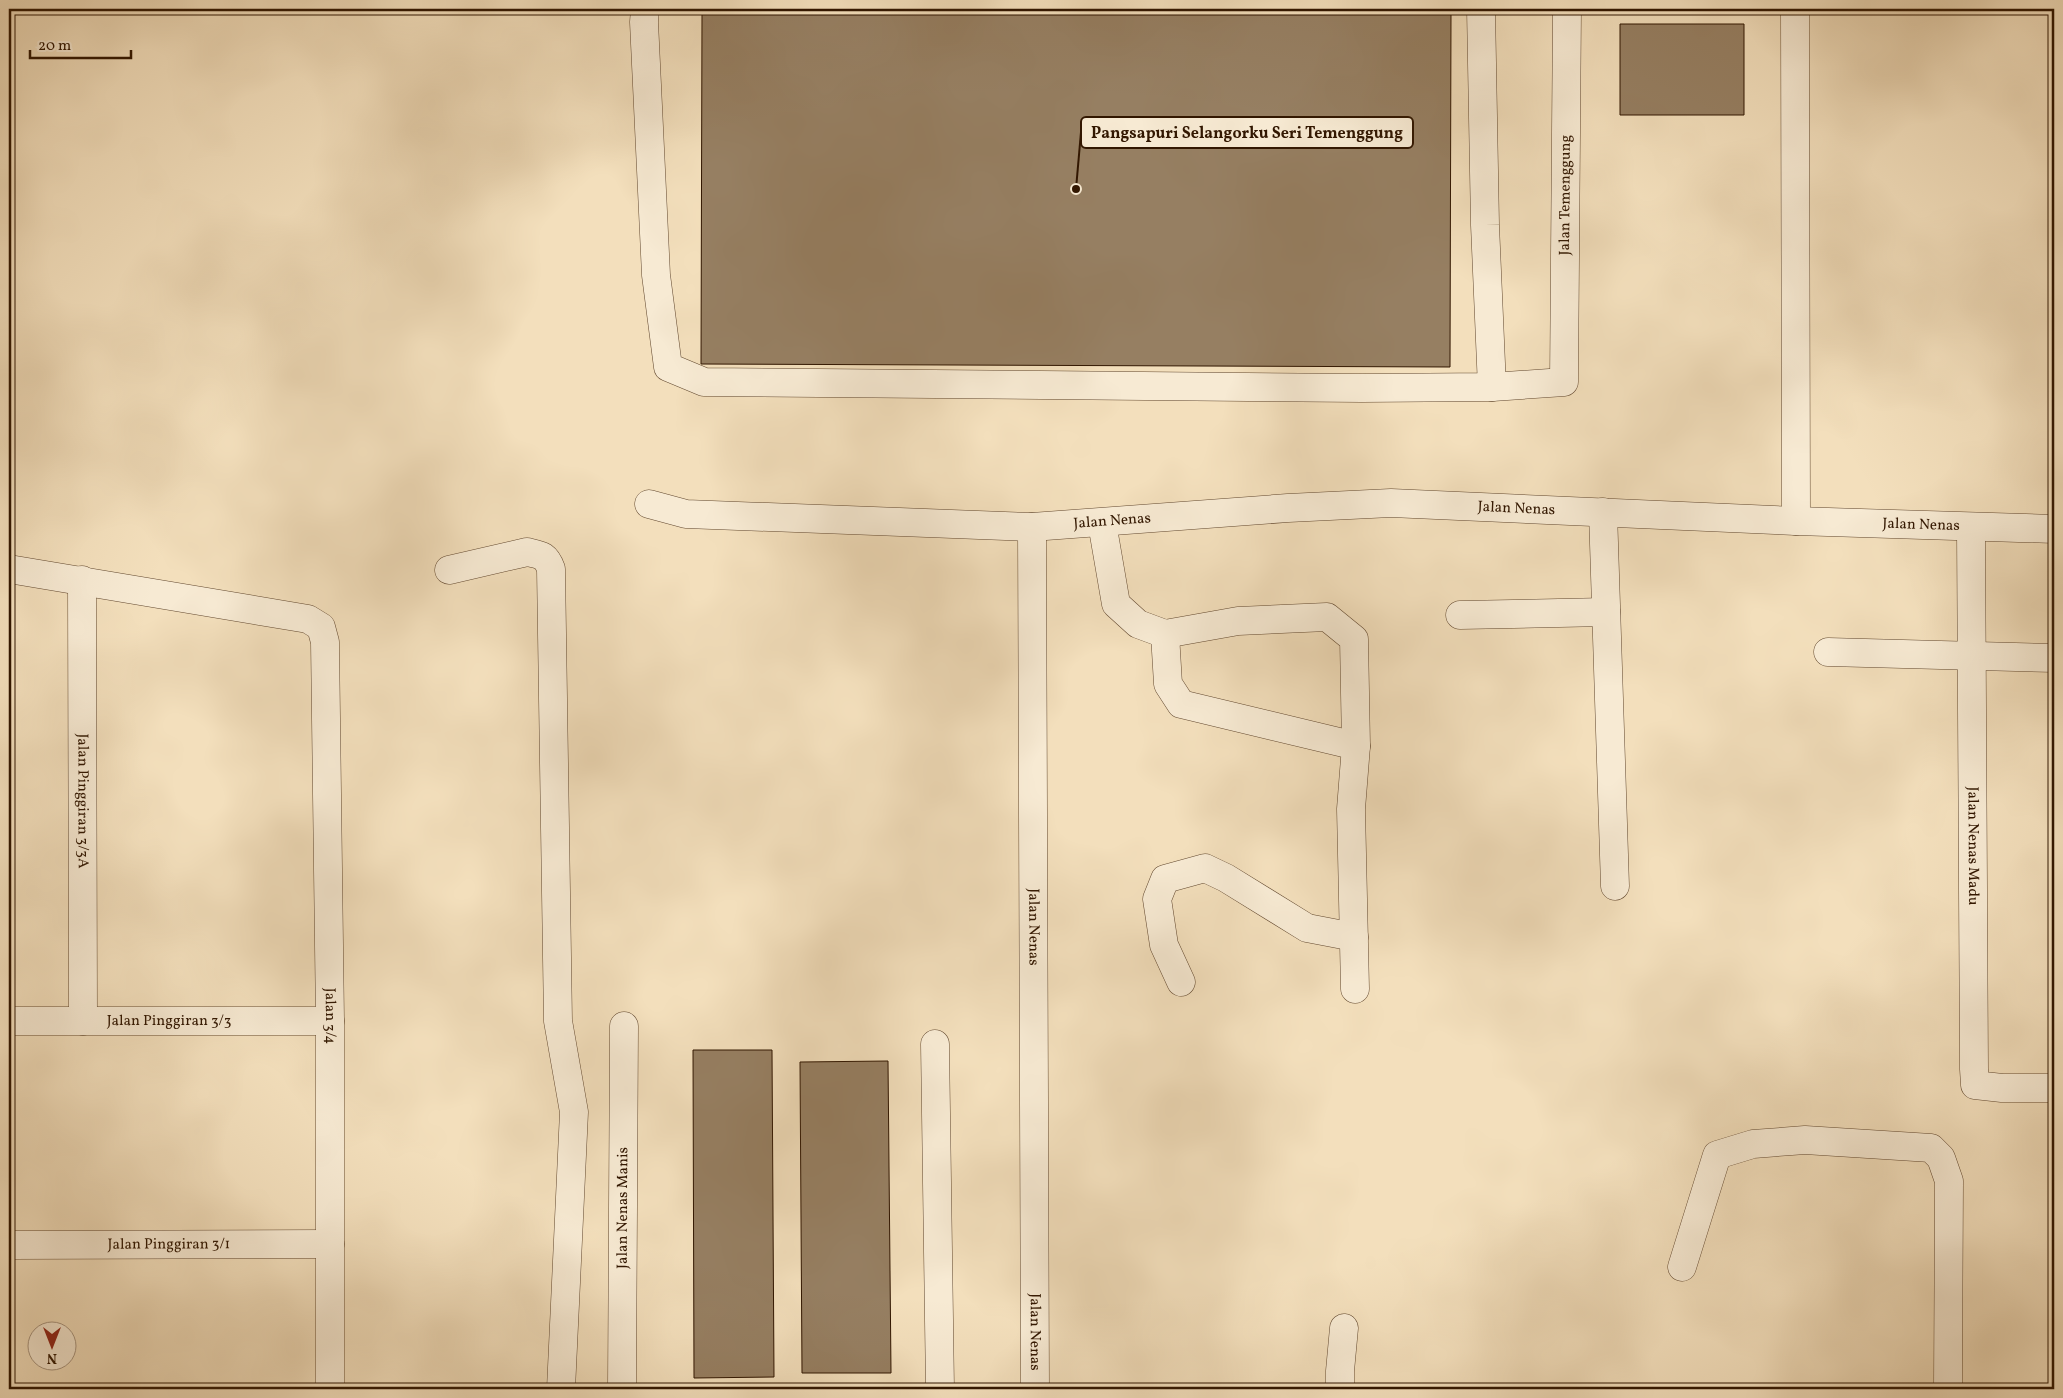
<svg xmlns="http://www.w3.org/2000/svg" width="2063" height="1398" font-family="Vollkorn,serif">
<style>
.building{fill:#967f62;stroke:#311600}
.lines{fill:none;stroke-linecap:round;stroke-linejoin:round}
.minor-casing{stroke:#62482f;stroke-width:29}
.minor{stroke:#f7ead3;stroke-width:28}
.labels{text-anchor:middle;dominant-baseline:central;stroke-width:4;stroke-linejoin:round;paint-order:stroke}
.street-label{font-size:15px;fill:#311600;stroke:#f7ead3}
.leader{fill:none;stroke:#311600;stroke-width:2}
.callout-dot{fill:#311600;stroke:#f7ead3;stroke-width:2}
.callout{fill:#f7ead3;stroke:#311600;stroke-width:2}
.callout-label{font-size:16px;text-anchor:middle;font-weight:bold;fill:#311600}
</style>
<rect width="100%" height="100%" fill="#f3dfbc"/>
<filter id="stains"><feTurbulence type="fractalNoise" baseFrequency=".004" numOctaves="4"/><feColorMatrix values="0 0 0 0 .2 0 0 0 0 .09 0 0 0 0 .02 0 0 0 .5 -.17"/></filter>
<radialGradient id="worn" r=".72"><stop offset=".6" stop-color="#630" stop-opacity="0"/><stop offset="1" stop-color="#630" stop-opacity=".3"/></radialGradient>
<path class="building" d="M702,12l749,2 -1,353 -749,-3z
M1620,24h124v91h-124z
M693,1050h79l2,327 -80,1z
M888,1061l3,312h-89l-2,-311z"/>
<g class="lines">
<defs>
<g id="minor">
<path d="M645,9l-1,13 12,253 12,92 36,15 658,6 130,-1 -7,-162 -4,-216"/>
<path d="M1795,9l1,512"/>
<path id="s1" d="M1492,387l72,-5 3,-373"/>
<path id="s2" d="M649,504l37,10 346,13 256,-19 103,-5 405,18 258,8"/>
<path d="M1603,512l12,374"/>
<path d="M1102,523l14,81 22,20 27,10 73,-13 89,-4 27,22 2,107 -5,63 4,180"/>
<path id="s3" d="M1032,527l3,862"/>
<path id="s4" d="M1971,528l3,541 1,16 27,3h52"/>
<path id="s5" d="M9,569l299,50 13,8 4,15 5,379v368"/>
<path d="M449,570l78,-18c14,3 19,3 24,17l7,452 16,91 -13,277"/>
<path id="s6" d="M82,580l1,441"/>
<path d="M1460,615l146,-3"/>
<path d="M1165,634l3,50 13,20 175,42"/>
<path d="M1828,652l226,6"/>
<path d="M1181,982l-17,-37 -7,-46 8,-20 40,-11 21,10 81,50 47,9"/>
<path id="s7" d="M9,1021h321"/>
<path d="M935,1044l5,345"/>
<path id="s8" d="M9,1245l321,-1"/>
<path d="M1682,1267l35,-112 36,-11 52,-4 126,8 10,10 8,23 -1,208"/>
<path id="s9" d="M622,1389l2,-363"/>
<path d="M1340,1389v-18l4,-43"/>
</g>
</defs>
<use href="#minor" class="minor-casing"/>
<use href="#minor" class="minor"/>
</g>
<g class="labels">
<g class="street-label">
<text stroke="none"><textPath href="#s1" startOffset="259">Jalan Temenggung</textPath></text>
<text stroke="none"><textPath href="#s2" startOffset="870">Jalan Nenas</textPath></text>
<text stroke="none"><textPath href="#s2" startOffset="465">Jalan Nenas</textPath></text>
<text stroke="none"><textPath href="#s2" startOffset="1275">Jalan Nenas</textPath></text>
<text stroke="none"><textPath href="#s6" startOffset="221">Jalan Pinggiran 3/3A</textPath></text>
<text stroke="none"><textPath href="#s4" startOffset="318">Jalan Nenas Madu</textPath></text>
<text stroke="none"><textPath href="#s3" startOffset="400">Jalan Nenas</textPath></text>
<text stroke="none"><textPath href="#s5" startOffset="708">Jalan 3/4</textPath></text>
<text stroke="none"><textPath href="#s7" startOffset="160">Jalan Pinggiran 3/3</textPath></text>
<text stroke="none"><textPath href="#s9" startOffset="181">Jalan Nenas Manis</textPath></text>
<text stroke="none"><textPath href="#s8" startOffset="160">Jalan Pinggiran 3/1</textPath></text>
<text stroke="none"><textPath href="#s3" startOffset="805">Jalan Nenas</textPath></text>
</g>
</g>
<path class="leader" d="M1076 189L1081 132"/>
<circle class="callout-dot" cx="1076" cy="189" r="5"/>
<rect class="callout" x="1081" y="117" width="332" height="31" rx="5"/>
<g class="callout-label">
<text x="1247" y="138">Pangsapuri Selangorku Seri Temenggung</text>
</g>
<rect width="2063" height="1398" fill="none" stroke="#f3dfbc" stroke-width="30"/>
<rect x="10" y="10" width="2043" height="1378" fill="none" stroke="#311600" stroke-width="2.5"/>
<rect x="15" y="15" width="2033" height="1368" fill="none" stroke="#311600"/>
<g transform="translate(52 1346) rotate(180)"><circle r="24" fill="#f7ead3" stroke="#a8957f"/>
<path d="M0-4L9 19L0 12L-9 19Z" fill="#8f2418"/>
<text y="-8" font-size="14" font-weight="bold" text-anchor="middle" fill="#311600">N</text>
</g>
<path d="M30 50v8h101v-8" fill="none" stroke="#311600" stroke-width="2.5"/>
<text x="38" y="50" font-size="15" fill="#311600" stroke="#f7ead3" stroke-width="4" paint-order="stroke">20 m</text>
<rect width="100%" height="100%" filter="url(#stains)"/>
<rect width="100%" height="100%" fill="url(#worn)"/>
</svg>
